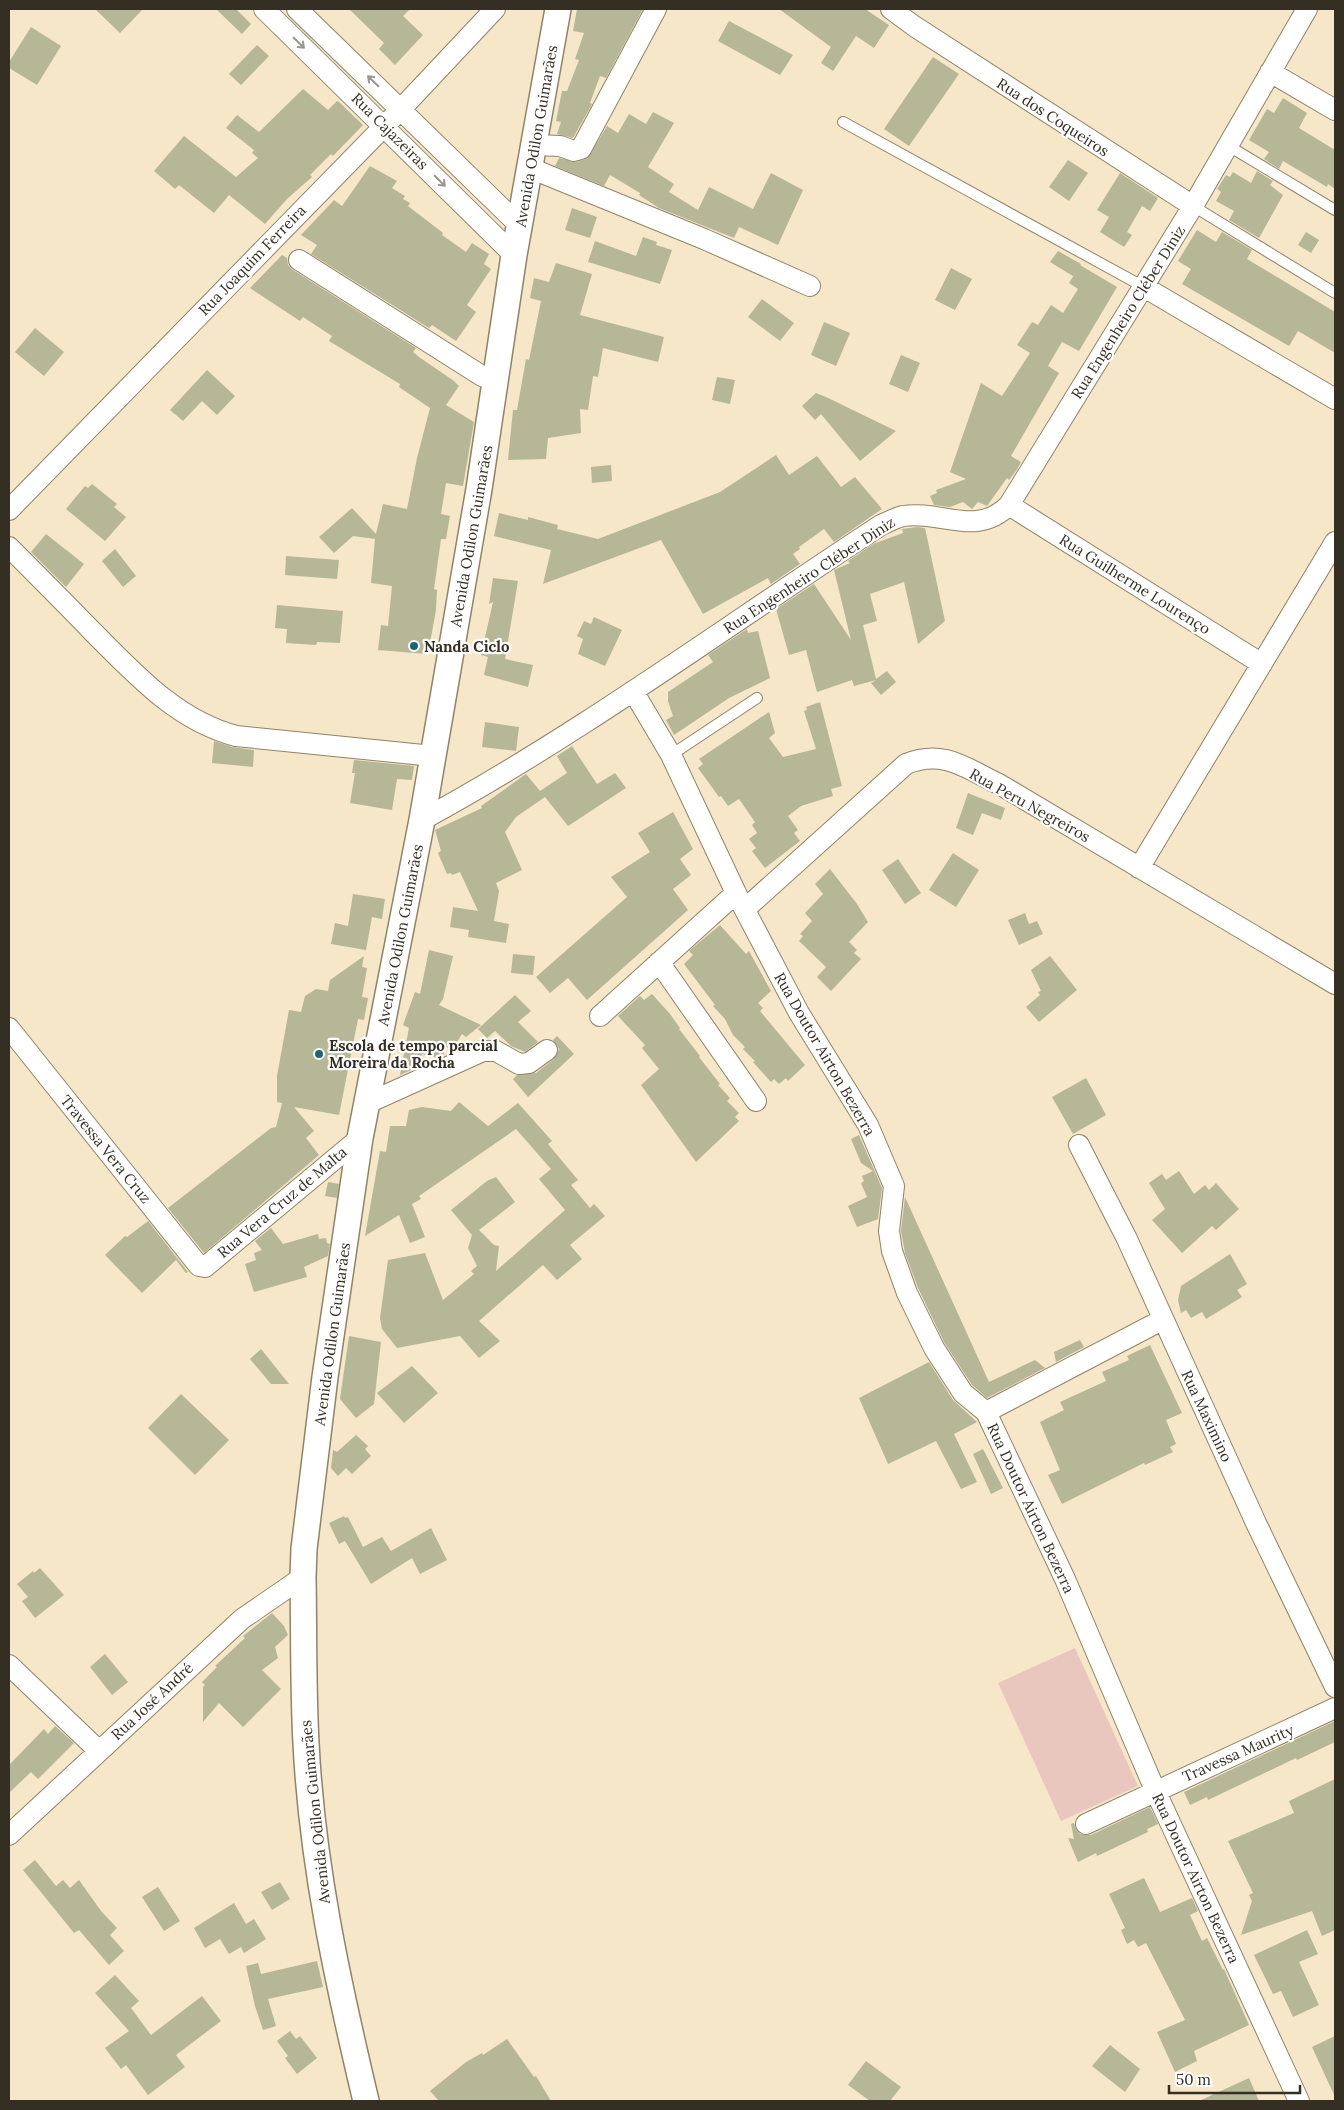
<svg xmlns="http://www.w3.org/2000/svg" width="1344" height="2110" font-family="Lora,serif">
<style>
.green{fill:#e9c7be}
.building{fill:#b5b796}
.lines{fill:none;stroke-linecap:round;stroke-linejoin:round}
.service-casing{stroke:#918366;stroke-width:12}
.minor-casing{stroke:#918366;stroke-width:22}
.tertiary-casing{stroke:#918366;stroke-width:28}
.service{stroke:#fff;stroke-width:10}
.minor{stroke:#fff;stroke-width:20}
.tertiary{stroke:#fff;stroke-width:25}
.oneway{stroke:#9a9791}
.poi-dot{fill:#1b6671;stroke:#fff;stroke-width:2}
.labels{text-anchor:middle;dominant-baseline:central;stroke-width:4.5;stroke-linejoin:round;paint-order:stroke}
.street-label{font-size:15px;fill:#352f23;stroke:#fff}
.poi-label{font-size:15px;font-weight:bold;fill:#352f23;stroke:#fff;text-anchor:start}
</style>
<rect width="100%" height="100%" fill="#f6e7c8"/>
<path class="green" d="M1075,1648l63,138 -77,35 -63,-138z"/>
<path class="building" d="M95,9h48l-23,24z
M216,9h20l15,15 -9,10z
M349,9h61l-7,7 20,19 -28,30 -16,-16 5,-6z
M577,9h66l-37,69 -6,-2 -10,27 2,1 -19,34 -16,-4 4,-12 -5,-1 6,-30h5l12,-31 -4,-1 9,-26 -11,-2z
M779,9h86l24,16 -15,23 -18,-12 -23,35 -12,-8 10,-16z
M729,21l64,34 -13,20 -62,-34z
M31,27l30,19 -24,39 -28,-17v-6z
M257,45l12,11 -28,29 -12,-11z
M933,57l26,17 -50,72 -25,-17z
M303,89l25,21 9,-9 2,1 24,23 -30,31 -2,-2 -21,21 2,2 -25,22 -22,25 -36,-29 -15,18 -35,-28 -4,4 -21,-18 30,-35 52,41 22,-19 -6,-5 2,-3 -28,-22 11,-13 22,17z
M1283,98l24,15 -8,15 36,22v39l-7,-5 -1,3 -44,-26 -4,8 -15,-10 5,-7 -20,-12 18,-31 7,4z
M653,112l21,11 -26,44 26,17 -5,8 29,18 11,-23 44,22 18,-36 32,17 -25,55 -39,-18 -5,11 -75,-30 -20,-13 1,-2 -30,-18 -6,11 -49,-20 4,-8 18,4 11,-4 19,-32 11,7 11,-19 17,10z
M1068,160l20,13 -19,28 -20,-14z
M370,166l27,15 -5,7 13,8 -2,3 7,4 -2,3 35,27 -1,2 24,17 6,-9 17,11 -5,10 7,5 -24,36 9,7 -20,29 -24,-16 -3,3 -118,-74 6,-9 -16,-10 33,-35 8,6z
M1257,171l16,10 -3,4 13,10 -24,43 -30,-18 5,-9 -18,-10 5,-9 -4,-3 9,-14 4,2 3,-5 18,11z
M1120,173l38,25 -8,13 -8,-5 -15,26 5,3 -8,12 -24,-15 9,-15 -12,-7z
M572,208l25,9 -7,21 -25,-8z
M1197,230l19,12 6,-10 30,18 -5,9 88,53v41l-37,-22 -9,15 -107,-62 9,-15 -13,-8z
M1306,232l13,8 -8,13 -13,-8z
M643,237l14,5 -1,3 16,5 -12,34 -72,-22 7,-21 41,15z
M1058,251l23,13 -8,12 -23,-14z
M282,255l5,3 1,7 5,5 123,78 -3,4 6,5 35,24 5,5 -13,19 28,17 -11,64 -17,-3 -5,31 9,2 -4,23h-5l-7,50 3,1 -1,20 -8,44 -50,-4 3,-25 7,1 4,-40 -21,-3 4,-44 -22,-3 -19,17 -15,-16 33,-29 24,26 7,-30 24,5 10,-51 13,-50 -31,-21 1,-3 -71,-43 3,-5 -29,-19 -3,4 -50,-33z
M556,263l36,11 -12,41 84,22 -6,25 -55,-14 -5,29 -5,-1 -5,34 -8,-1 1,24 -33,5 -2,21 -38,1 5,-50h4l9,-51 3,1 12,-59 -11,-3 4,-20 15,4z
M1080,265l37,22 -38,64 -17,-9 -14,24 11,7 -48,83 10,6 -5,9 -7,9 -2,-2 -20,28 -9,-4 -6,7 -9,-7 -13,5 -16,-2 -4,-9 7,-3 -1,-3 30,-11 -16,-7 31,-89 21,13 28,-43 -13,-8 15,-23 6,3 13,-20 12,8 15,-24 -9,-6z
M951,268l21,11 -17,31 -20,-10z
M762,299l32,24 -14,18 -32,-24z
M824,322l26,11 -14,33 -25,-11z
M35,328l29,24 -20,24 -29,-24z
M901,355l19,8 -12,29 -19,-8z
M207,370l28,26 -18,19 -15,-14 -19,20 -13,-11z
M717,377l18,3 -5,24 -18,-4z
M816,393l10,4 70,34 -36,30 -39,-47 -6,6 -13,-14z
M776,455l13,20 28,-19 24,31 14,-10 27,32 -48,33 -10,-13 -25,18 1,2 -7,5 7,10 -29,20 -3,-6 -65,36 -42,-74 -118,44 8,-34 -57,-14 5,-23 29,7v-3l30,8 -1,4 41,10 122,-47z
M611,465l1,16 -20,2 -1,-16z
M92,484l25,20 -3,3 12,10 -21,24 -39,-32 19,-23 3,2z
M917,527l8,1 20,93 -27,23 -14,-62 -34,12 7,27 -14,4 13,54 11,-8 9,11 -15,13 -10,-12 5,-3 -22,6 -2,-6 -35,12 -11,-42 -17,5 -13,-46 38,-25 37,56 -17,-70 16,-7 -2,-2 25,-17 30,-11 -1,-4z
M46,534l38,30 -18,23 -35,-35z
M115,549l21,27 -13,11 -21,-26z
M286,556l53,4 -2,19 -52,-4z
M493,578l25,3 -13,78 28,6 -5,22 -44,-12 4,-18 -7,-2 12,-53 -4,2z
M277,605l66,6 -3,32 -23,-1 -1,3 -30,-2 1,-14 -12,-1z
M594,617l28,13 -17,36 -27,-12 5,-15 -6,-3 7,-15 7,3z
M747,629l1,4 10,-2 12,47 -41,20 -55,37 -8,-15 7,-4 -5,-15v-9l45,-30 -5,-7z
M820,702l22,84 -11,3 2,7 -32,10 -13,10 10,14 -4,3 6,8 -35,27 -13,-17 4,-3 -7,-9 8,-6 -5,-8 3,-3 -16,-23 -11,7 -7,-10 -2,1 -21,-29 5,-4 -4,-5 70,-47 6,21 -6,5 14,19 33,-8 -12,-38 3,-1 -1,-3z
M485,722l34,5 -3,24 -34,-4z
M214,741l18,6 22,3 -1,17 -41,-4z
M572,746l25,38 18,-11 11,15 -58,38 -23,-29 -29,20 -11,15 17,38 -26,13 3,8 -5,30 15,3 -3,19 -38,-6 1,-7 -19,-3 3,-20 25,4 -18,-39 -8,3 -1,-2 -4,1 -9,-21 3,-2 -6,-21 47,-22 -1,-2 45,-32 14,17 27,-18 -10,-17z
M354,760l60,6 -2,14 -15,-1 -5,31 -42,-7 5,-30h-3z
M968,793l37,15 -4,12 -19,-7 -9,22 -17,-7z
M673,812l20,37 -13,10 11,16 -18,14 15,21 -101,90 -19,-22 -18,15 -14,-16 91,-80 -16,-20 39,-25 -12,-19z
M953,853l26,17 -23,37 -27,-17z
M898,859l23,34 -16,11 -23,-34z
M830,869l27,35 11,18 -19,20 8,8 -3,3 7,6 -30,32 -14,-14 9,-10 -27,-26 4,-5 -3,-2 12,-13 -7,-8 18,-19 -8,-10z
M353,894l32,5 -3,20 -10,-2 -6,33 -35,-6 4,-21 13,3z
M1025,913l4,11 8,-3 6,13 -24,11 -11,-25z
M720,925l26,29 3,-3 22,40 -13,12 5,5 -3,3 45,54 -17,16 -2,-3 -7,6 -5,-5 -3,3 -18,-20 2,-1 -12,-12 2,-2 -12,-12 -8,-16 -12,-13 2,-1 -31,-41 9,-9 -4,-4z
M429,950l24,6 -10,43 -4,6 42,20 -15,12 -4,-3 -10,16 -6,-3 -3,9h-4l-1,2 -16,-4 -4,13 -18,8 9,-47 -6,-3 12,-33 5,2z
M513,954l22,2 -2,19 -22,-2z
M364,956l-2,11 5,1 -5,29 6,1 -4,22 -6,-1 -19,96 -45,-8 20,24 -8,7 13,17 -115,98 -36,-45 103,-80 5,-1 6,-24 -5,-1v-26l12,-66 12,2 4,-16 11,-7 12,2 2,-11z
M1050,956l27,34 -38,32 -13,-15 14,-12 -2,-3 3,-1 -10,-21z
M652,994l18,20 10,14 -1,1 21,27 -1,1 21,27 -2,1 12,13 -3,3 12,12 -4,4 4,4 -43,41 -55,-77 18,-16 -17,-21 3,-3 -27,-29 22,-20 4,4z
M515,995l16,16 -13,11 20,20 -13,10 -14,-6 -16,-15 -8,7 -9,-9z
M557,1036l17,18 -46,43 -15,-18 4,-4 19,-2 18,-14 5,-10 -6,-9z
M1086,1078l20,37 -33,19 -21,-37z
M459,1102l29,24 30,-23 34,38 -4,3 30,36 -7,5 19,23 4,-4 11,12 -35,29 12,14 -25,21 -14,-15 -64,56 21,20 -21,17 -19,-22 -63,12 -15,-19 -2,-11 8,-58 37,-7 18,47 31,-26 -3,-3 6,-5 -9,-18 4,-13 -21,-25 36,-29 9,-4 19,25 -36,28 15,15 5,1 -3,25 69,-61 -26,-31 12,-10 -35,-40 -97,67 2,3 -9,5 13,33 -15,6 -11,-28 -34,21 15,-85 6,1 4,-26h16l3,-16 13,-3 29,4z
M859,1135l23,53 -4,31 -21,8 -9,-21 19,-9 -6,-14 3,-2 -2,-5 11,-5 -12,-8 -10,-24z
M1179,1171l15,23 11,-9 4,5 7,-7 23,26 -23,21 -4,-4 -30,27 -30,-33 13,-11 -16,-26 13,-9 4,6z
M328,1182l11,2 -2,14 -12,-2z
M905,1197l84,185 46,-22 10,8 -58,30 -15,-13 -28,-43 -26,-54 -13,-35 -4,-22z
M148,1221l40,51 -2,1 -10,-13 -34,33 -37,-38 20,-19 2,1z
M271,1228l12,16 35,-10 1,5 7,-1 1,5 3,1 -2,12 -24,11 3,10 -53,15 -9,-28 11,-4 -2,-7 8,-3 -7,-9z
M1230,1254l17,30 -10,6 5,7 -36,22 -4,-7 -11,6 -5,-8 -5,3 -3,-13 3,-14z
M349,1336l32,6 -7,62 -18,14 -16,-19z
M1080,1340l4,7 -28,15 -2,-10z
M1150,1345l32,68 -16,7 10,24 -6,3 3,5 -28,13 -1,-2 -82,41 -14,-29 12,-5 -20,-48 24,-12 -4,-8 46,-21 -4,-9 27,-12 -2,-4z
M261,1349l28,35h-18l-21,-25z
M929,1362l24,38 24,22 -23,12 23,48 -16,7 -25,-48 -48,23 -29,-66z
M412,1366l26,27 -34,30 -27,-30z
M181,1394l48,46 -34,35 -47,-47z
M356,1435l12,11 -3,3 6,7 -19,18 -6,-6 -8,8 -7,-8 2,-18 4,2z
M983,1449l20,39 -12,6 -18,-40z
M344,1516l1,2 3,-1 15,30 19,-10 9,14 40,-23 16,32 -27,14 -8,-16 -41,26 -26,-43 -6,3 -10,-21z
M40,1568l24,27 -29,23 -13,-17 6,-4 -11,-13 16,-13 1,2z
M272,1613l12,13 4,9 -13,12 3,11 -16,12 19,19 -38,38 -24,-24 -16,19v-35l2,-2 -3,-3 15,-15 -2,-1 30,-28 -2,-2z
M105,1654l23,28 -16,13 -22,-28z
M1335,1721v21l-38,18 -1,-2 -88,42 -1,-3 -17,8 -6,-13z
M55,1726l19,17 -36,36 -7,-7 -22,21v-28l35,-36 4,5z
M1335,1779v151l-13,6 -10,-25 -71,24 11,-34 -3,-6 4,-2 -25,-52 66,-28 -5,-12z
M1150,1807l8,17 -11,5 1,3 -51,24 -1,-3 -18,9 -10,-24 6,1 -3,-15 3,-1 2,6 4,5 11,1z
M35,1860l21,26 7,-6 7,8 9,-8 22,31 16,17 -7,7 14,16 -15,14 -30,-35 -5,3 -51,-63z
M1144,1878l16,34 32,-14 6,13 -8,4 12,26 5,-3 16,32 1,-1 25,56 -55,26 3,10 -22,11 -18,-40 28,-12 -39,-77 -8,4 -4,-7 -7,4 -6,-14 4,-2 -16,-34z
M280,1882l10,17 -18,11 -11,-18z
M158,1887l22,34 -16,10 -22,-34z
M234,1903l12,21 8,-5 12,20 -22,14 -3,-6 -12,7 -9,-15 -15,9 -11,-20z
M1307,1930l11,24 -19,8 20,43 -26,12 -12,-26 -8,3 -19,-39z
M317,1961l6,26 -55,12 8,27 -13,4 -8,-24 -9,-40 12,-3 3,11z
M115,1975l24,26 -8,7 20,27 51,-39 19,25 -45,34 9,12 -37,28 -22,-30 -5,4 -16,-21 24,-17 -34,-38z
M290,2031l6,8 4,-3 17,22 -20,16 -12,-16 3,-2 -11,-15z
M1335,2036v61l-23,-50z
M507,2039l27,38 2,-1 15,25h-112l-9,-10 36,-29 16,-9 1,2z
M1110,2045l30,24 -15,23 -33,-26z
M866,2061l35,26 -11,14h-20l-22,-16z
M1249,2078l10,23h-60z"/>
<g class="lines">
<defs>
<path id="service" d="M843,122l301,165
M1227,145l108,65
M1193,206l142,87
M671,755l86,-57"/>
<path id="minor" d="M264,9l250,246
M297,9l223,217
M891,9l23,17 279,180
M1270,72l65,38
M535,145l25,1 14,5 7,-2 75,-140
M530,168l174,71 106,47
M299,260l183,116 14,5
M1144,287l191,112
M1009,505l253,159
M9,510l392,-401 94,-100
M9,547c28,28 56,56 83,84 43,43 84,89 144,105l197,20
M633,691l38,64 65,138 63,120 69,112 26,61 -5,45 3,20 15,42 27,55 29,45 23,19 79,167 90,211 144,311
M422,820c160,-87 307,-196 459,-295 7,-3 14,-7 22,-9 39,-6 73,22 106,-11l184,-299 114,-197
M1139,868l196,-326
M745,909l161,-145c38,-15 59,4 93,20l336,200
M659,962l97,139
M600,1016l136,-123
M9,1028l190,238 6,1 155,-129
M368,1103l115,-52h13l23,13 10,-1 18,-13
M1079,1145l48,94 129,284 79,164
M986,1412l176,-92
M9,1665l89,85
M1086,1824l249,-116
M9,1835l233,-216 61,-42"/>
<path id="tertiary" d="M366,2101c-28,-118 -54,-236 -60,-358 -3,-55 -2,-111 -3,-166l1,-28 21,-172 35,-239 62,-318 57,-331 35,-234 44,-246"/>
</defs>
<use href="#service" class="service-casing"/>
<use href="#minor" class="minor-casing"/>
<use href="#tertiary" class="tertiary-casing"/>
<use href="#service" class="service"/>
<use href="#minor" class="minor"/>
<use href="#tertiary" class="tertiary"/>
</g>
<defs><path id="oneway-shaft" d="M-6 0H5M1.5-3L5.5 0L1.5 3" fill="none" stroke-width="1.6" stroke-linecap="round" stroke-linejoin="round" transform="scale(1.25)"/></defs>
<g class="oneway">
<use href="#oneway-shaft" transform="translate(299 43) rotate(44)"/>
<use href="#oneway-shaft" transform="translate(373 81) rotate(-136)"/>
<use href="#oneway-shaft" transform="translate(440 181) rotate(45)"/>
</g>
<g class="poi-dot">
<circle cx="414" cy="646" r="5"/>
<circle cx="319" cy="1054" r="5"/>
</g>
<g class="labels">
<g class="street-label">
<text transform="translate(1053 117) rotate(33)">Rua dos Coqueiros</text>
<text transform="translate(390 131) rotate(45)">Rua Cajazeiras</text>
<text transform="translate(536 136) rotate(-80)">Avenida Odilon Guimarães</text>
<text transform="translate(252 260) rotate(-46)">Rua Joaquim Ferreira</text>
<text transform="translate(1128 312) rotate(-58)">Rua Engenheiro Cléber Diniz</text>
<text transform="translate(471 536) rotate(-80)">Avenida Odilon Guimarães</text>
<text transform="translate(809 575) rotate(-33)">Rua Engenheiro Cléber Diniz</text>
<text transform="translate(1135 584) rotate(32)">Rua Guilherme Lourenço</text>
<text transform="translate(1030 805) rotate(29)">Rua Peru Negreiros</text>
<text transform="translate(400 935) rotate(-79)">Avenida Odilon Guimarães</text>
<text transform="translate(825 1054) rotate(60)">Rua Doutor Airton Bezerra</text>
<text transform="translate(106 1149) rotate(51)">Travessa Vera Cruz</text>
<text transform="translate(282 1202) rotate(-40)">Rua Vera Cruz de Malta</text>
<text transform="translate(332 1334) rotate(-82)">Avenida Odilon Guimarães</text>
<text transform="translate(1207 1416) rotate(65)">Rua Maximino</text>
<text transform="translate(1031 1508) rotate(65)">Rua Doutor Airton Bezerra</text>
<text transform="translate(152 1701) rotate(-43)">Rua José André</text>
<text transform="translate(1238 1753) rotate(-24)">Travessa Maurity</text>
<text transform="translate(315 1812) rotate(-96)">Avenida Odilon Guimarães</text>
<text transform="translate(1196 1878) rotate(65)">Rua Doutor Airton Bezerra</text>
</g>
<g class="poi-label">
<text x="424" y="646">Nanda Ciclo</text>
<text x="329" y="1045">Escola de tempo parcial<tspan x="329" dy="17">Moreira da Rocha</tspan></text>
</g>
</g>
<rect width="1344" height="2110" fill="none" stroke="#352f23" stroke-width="20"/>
<path d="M1169 2085v8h131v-8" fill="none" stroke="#352f23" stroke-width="2.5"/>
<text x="1176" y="2085" font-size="15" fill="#352f23" stroke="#ffffff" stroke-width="4" paint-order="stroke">50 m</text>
</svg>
